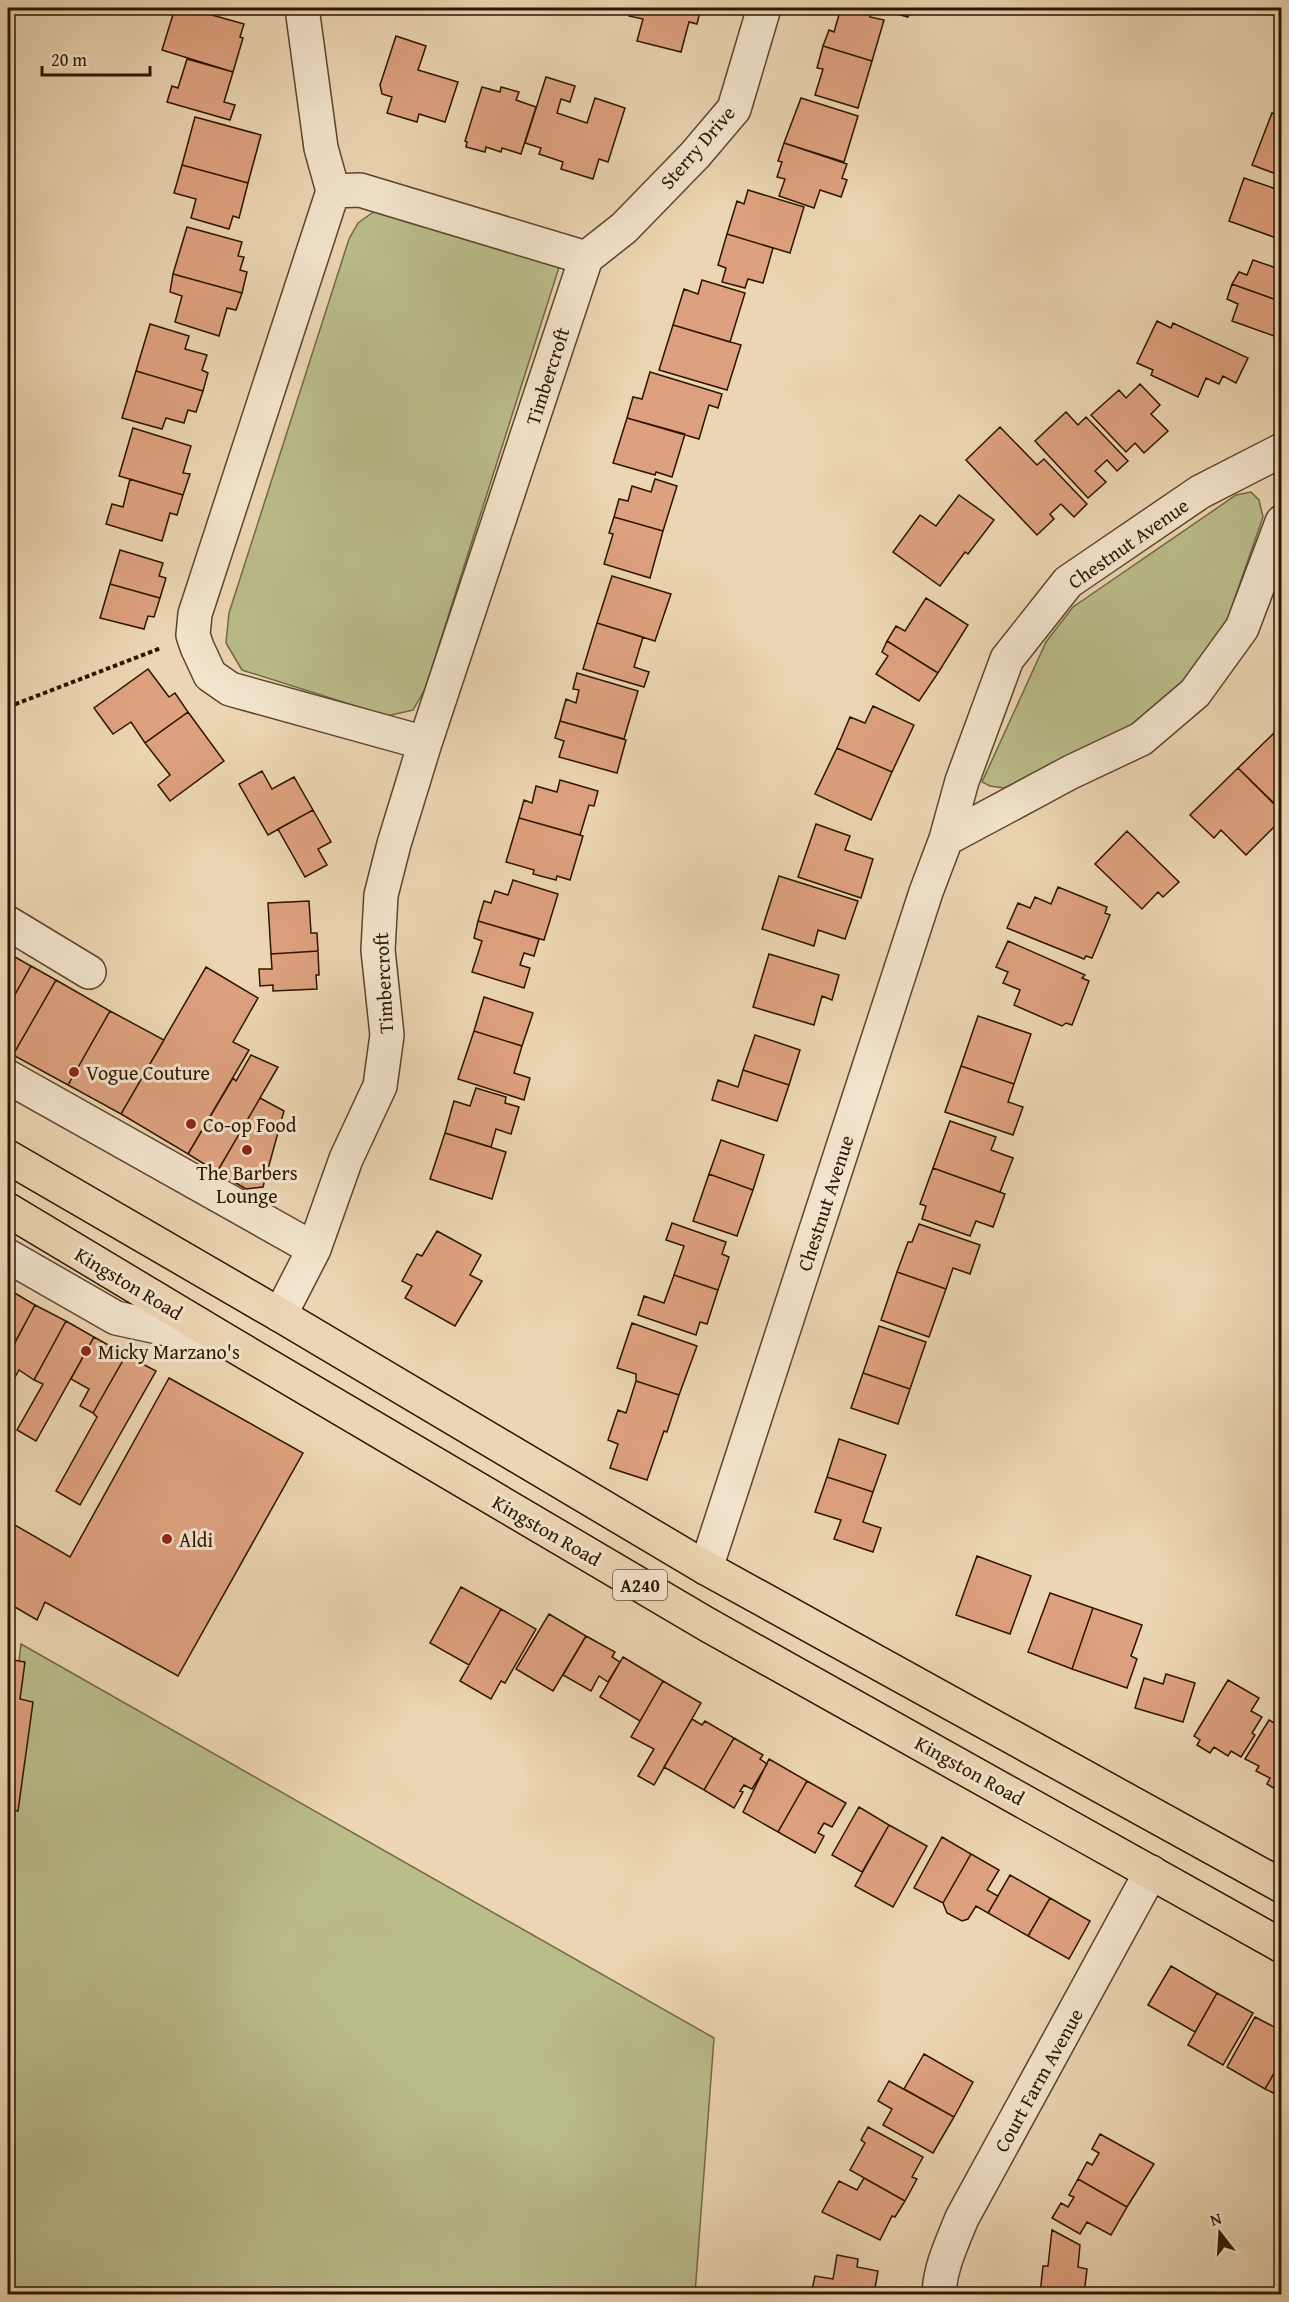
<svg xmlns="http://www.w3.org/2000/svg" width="1289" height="2302" font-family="'Gentium Book Plus',serif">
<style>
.green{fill:#babc8a;stroke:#736845;stroke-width:1.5}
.building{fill:#dea17f;stroke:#2c1500;stroke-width:1.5}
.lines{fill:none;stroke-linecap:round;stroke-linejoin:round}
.minor-casing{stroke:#5c452c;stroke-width:36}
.highway-casing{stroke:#2c1500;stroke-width:36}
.path{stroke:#2c1500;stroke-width:4;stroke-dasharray:4.5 3;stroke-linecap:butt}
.minor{stroke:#f3e4cd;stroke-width:33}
.highway{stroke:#ecd5b2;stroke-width:33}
.poi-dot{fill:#8f2418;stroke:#f3e4cd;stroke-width:2}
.labels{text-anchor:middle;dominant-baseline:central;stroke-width:6;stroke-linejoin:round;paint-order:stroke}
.shield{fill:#f3e4cd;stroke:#68533e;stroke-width:1.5}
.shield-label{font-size:18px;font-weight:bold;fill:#2c1500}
.street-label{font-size:20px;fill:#2c1500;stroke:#f3e4cd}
.poi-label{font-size:20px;fill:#2c1500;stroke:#f3e4cd;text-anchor:start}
</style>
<rect width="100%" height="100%" fill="#ecd5b2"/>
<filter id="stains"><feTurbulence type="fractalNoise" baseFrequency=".00333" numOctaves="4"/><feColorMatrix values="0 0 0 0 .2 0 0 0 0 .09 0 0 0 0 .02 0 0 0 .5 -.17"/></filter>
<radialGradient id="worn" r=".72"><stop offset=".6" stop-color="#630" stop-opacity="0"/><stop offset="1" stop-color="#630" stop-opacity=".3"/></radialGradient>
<path class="green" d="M379,208l182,53 -136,428 -12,21 -26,6 -145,-46 -16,-27 3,-30 120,-374 9,-16z
M1251,492l8,8 4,17 -39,112 -65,84 -57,32 -98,43 -14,-2 -8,-4 64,-140 27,-35 163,-112z
M21,1644l693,394 -19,256h-687v-538z"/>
<path class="building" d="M175,8h12l57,16 -4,13 3,1 -10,34 -71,-22z
M632,8h69l-4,16 -8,-2 -8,30 -44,-11 6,-22 -14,-3z
M841,8h15l15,4 -1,5 14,3 -12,41 -49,-15 6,-16 5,2z
M875,8h36l-3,9z
M396,36l30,10 -8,24 40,12 -13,40 -26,-8 -2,8 -30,-9 5,-16 -10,-3 -2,-9z
M823,46l49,15 -14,47 -43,-13 8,-26 -6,-1z
M187,59l46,13 -9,30 11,3 -5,15 -63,-18 5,-16 6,2z
M546,77l29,9 -5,16 -9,-3 -4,14 30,10 8,-25 30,10 -17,54 -9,-3 -6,20 -32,-10 2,-7 -24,-8 2,-6 -16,-5z
M482,87l18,5 1,-5 18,5 -3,8 20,7 -15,47 -19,-6 -1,4 -15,-5 -1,5 -19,-5 1,-5 -2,-1z
M801,98l57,18 -14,46 -60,-19z
M1272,113l10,3v60l-30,-11z
M195,117l66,18 -13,48 -66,-18z
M784,143l63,21 -5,14 5,2 -6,17 -21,-7 -6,18 -35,-12 6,-17 -8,-2 5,-15 -4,-1z
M182,165l66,18 -9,35 -6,-2 -4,13 -38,-11 5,-19 -22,-6z
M1244,178l38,13v49l-53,-19z
M748,190l56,17 -14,46 -63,-19 10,-33 7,3z
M187,227l55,15 -4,14 6,1 -4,13 7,2 -5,21 -69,-19z
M727,234l46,14 -10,35 -15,-4 -3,9 -23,-6 4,-14 -8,-3z
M1253,260l29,10v32l-50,-18 7,-12 8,3z
M173,274l69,19 -6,17 -9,-2 -8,28 -44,-14 7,-26 -12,-4z
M702,280l43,13 -15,49 -57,-17 11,-36 14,5z
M1232,284l50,18v23l-5,12 -45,-16 6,-17 -11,-5z
M1157,321l14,7 2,-5 75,35 -12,25 -13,-7 -4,8 -13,-6 -8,19 -47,-22 2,-5 -16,-7z
M150,324l39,12 -4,13 22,6 -5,15 6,3 -5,18 -67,-20z
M673,325l68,20 -14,45 -68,-20z
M136,371l67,20 -7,21 -8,-2 -4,13 -18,-5 -4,11 -40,-11z
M650,372l72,22 -4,14 -9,-3 -10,34 -72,-21 6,-21 9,2z
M1140,384l20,21 -9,9 17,17 -24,22 -9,-10 -9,9 -35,-37 28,-25 7,8z
M1066,412l12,13 8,-8 42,44 -11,10 -10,-11 -12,11 11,11 -18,16 -53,-57z
M627,418l58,16 -13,43 -16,-5 -1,3 -42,-12z
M1000,427l37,38 7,-6 43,45 -13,13 -13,-13 -11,10 4,5 -17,16 -71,-75z
M133,428l58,18 -8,27 7,1 -7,21 -64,-19z
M130,479l53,16 -6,20 -7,-2 -8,28 -56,-17 6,-20 11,3z
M655,479l22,7 -14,45 -49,-14 5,-18 9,2 4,-15 19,6z
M959,495l35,25 -26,34 -3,-2 -25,34 -47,-34 27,-37 16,11z
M614,517l49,14 -13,47 -46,-14 9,-30 -4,-1z
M120,550l43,13 -4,13 7,2 -6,20 -50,-14z
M612,576l59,18 -16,47 -58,-18z
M110,584l50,14 -6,19 -6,-1 -4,13 -44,-11z
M926,598l42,27 -30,48 -51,-32 9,-15 9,5z
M597,623l46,14 -9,30 15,5 -5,15 -61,-18z
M887,641l51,32 -19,28 -43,-27 12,-18 -6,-4z
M148,669l21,28 6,-4 13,19 -43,31 -14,-21 -18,12 -19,-26z
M577,673l61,18 -14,48 -64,-18 6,-22 10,4 3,-13 -6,-1z
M873,706l41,19 -22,47 -55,-24 13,-31 15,6z
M188,712l36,49 -54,40 -12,-16 12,-10 -25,-32z
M560,721l66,19 -9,33 -58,-16 5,-16 -9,-3z
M1274,733l8,8v56l-8,7 -36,-36z
M837,748l55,24 -21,48 -56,-26z
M1238,768l44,43v8l-36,36 -25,-25 -7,8 -24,-23z
M262,771l10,18 22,-12 19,33 -45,25 -29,-51z
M560,780l38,11 -4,15 -5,-1 -9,30 -61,-17 5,-18 8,3 4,-17 21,6z
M313,810l18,32 -13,7 9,16 -22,12 -27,-48z
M519,818l64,18 -13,44 -13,-4 -1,4 -23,-6 1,-4 -28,-8z
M816,824l34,12 -5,14 28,9 -12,39 -63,-21z
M1127,831l52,51 -16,15 -5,-5 -16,17 -47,-45z
M779,876l79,25 -13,38 -27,-9 -4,16 -52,-17z
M513,880l45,14 -14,46 -66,-19 6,-20 7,2 4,-12 13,4z
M1058,887l49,20 -2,6 5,2 -18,43 -6,-2 -2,3 -77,-31 11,-25 12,5 5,-11 16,7z
M309,901l2,32h6l1,18 -47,3 -3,-51z
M478,921l61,18 -5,17 -10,-3 -4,12 10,3 -6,20 -52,-16 10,-31 -8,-3z
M1008,941l77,34 -3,3 7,3 -17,44 -6,-2 -4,3 -48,-21 6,-15 -17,-7 5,-11 -12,-5z
M318,951l1,24h-3l1,14 -44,2v-6l-13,1 -1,-17h13l-1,-15z
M8,953l23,13 -23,41z
M769,954l70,21 -7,25 -10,-4 -8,29 -61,-18z
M31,966l25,14 -43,75 -5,-3v-45z
M206,967l52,31 -25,44 16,8 -61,104 -67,-40z
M56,980l54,31 -42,74 -55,-30z
M484,997l49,16 -11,33 -48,-15z
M110,1011l54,29 -43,74 -53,-29z
M978,1016l53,18 -17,50 -53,-18z
M474,1031l48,15 -8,27 16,5 -6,22 -66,-21z
M755,1035l45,15 -11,35 -46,-15z
M251,1055l27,12 -61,105 -29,-18 45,-76 3,3z
M961,1066l53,18 -6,18 15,5 -10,28 -68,-23z
M743,1070l46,15 -12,36 -65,-21 6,-20 20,7z
M476,1088l30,9 -1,6 14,4 -8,27 -15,-5 -5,18 -46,-14 9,-32 16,5z
M260,1098l24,13 -21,76 -17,2 -29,-17z
M950,1121l46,16 -5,13 22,8 -13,34 -67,-24z
M445,1133l61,19 -14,47 -62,-20z
M721,1140l43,15 -11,35 -44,-16z
M933,1168l72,26 -12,33 -17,-6 -6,15 -48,-17 4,-13 -6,-2z
M709,1174l44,16 -16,46 -44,-15z
M672,1223l54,19 -4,12 7,3 -11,33 -44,-15 10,-29 -18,-6z
M919,1224l61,21 -10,29 -17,-6 -7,21 -49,-17 11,-30h4z
M437,1231l44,24 -11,20 12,6 -27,45 -50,-28 7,-12 -10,-5 15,-27 5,2z
M897,1272l49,17 -17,48 -48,-17z
M674,1275l44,15 -11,34 -7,-2 -4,13 -58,-20 6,-19 20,7z
M8,1289l27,16 -22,41 -5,-3z
M35,1305l31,16 -32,59 -15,-10 -11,20v-34z
M66,1321l28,16 -58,104 -19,-11 26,-46 -9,-4z
M632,1323l65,23 -18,49 -43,-14v-7l-19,-6z
M879,1326l47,16 -16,47 -47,-16z
M94,1337l32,18 -33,58 -13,-7 9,-17 -18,-10z
M126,1355l30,16 -76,134 -24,-14 41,-74 -4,-4z
M863,1373l47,16 -12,35 -47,-16z
M169,1378l134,75 -125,223 -133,-74 -8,18 -29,-17v-82l62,36z
M636,1381l43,14 -12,37 -3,-1 -17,49 -37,-12 8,-24 -10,-4 10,-30 8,3z
M839,1439l47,16 -13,37 -46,-15z
M827,1477l46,15 -10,30 18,6 -8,24 -39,-13 7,-19 -26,-8z
M977,1556l54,20 -21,58 -54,-19z
M461,1587l40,22 -32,56 -39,-22z
M1050,1593l43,15 -21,61 -44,-17z
M1093,1608l49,17 -11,31 6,3 -10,29 -55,-19z
M501,1609l35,20 -31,54 -4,-2 -10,18 -31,-18z
M549,1614l37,22 -33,55 -37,-22z
M586,1636l29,16 -3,5 8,5 -12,20 -9,-6 -8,15 -28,-16z
M623,1657l40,24 -23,40 -40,-24z
M8,1659l17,3 -5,37 13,3 -15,109 -10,-1z
M1166,1674l29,9 -12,39 -48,-14 9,-30 19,6z
M1228,1680l31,18 -8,13 11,6 -10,16 3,2 -14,22 -10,-6 -3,5 -14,-9 -4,6 -13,-8 3,-5 -6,-4z
M663,1681l38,22 -47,82 -16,-9 16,-27 -23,-12z
M692,1719l10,6 3,-4 29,17 -30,52 -40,-23z
M1269,1720l13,7 -2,65 -13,-8 3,-6 -14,-7 3,-5 -14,-7z
M734,1738l29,17 -3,4 7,5 -15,25 -8,-4 -4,6 3,1 -9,16 -30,-18z
M769,1759l38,22 -29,51 -35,-20z
M807,1781l39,22 -14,24 -8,-4 -6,10 6,3 -9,17 -37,-21z
M859,1807l30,18 -27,47 -30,-17z
M889,1825l38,21 -34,61 -38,-21z
M942,1837l29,17 -28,49 -29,-15z
M971,1854l28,16 -12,20 11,6 -10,17 -12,-7 -8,13 -6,2 -15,-8 -4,-10z
M1010,1875l40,23 -22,38 -40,-23z
M1050,1898l40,23 -21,38 -41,-23z
M1171,1966l46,27 -22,39 -47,-27z
M1217,1993l36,20 -30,52 -35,-20z
M1255,2017l27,14v28l-17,30 -38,-22z
M924,2054l49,28 -19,35 -50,-28z
M1282,2059v38l-17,-8z
M889,2081l65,36 -21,36 -50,-28 9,-16 -14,-8z
M868,2127l55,30 -11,20 5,2 -12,22 -55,-31 15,-27 -4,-3z
M1100,2134l54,30 -27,43 -49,-28 9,-17 5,3 7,-12 -7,-4z
M864,2178l41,23 -10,16 -3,-1 -12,24 -58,-28 17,-31 18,9z
M1078,2179l49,28 -16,28 -24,-13 -7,12 -28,-16 9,-15 7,4 6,-10 -5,-2z
M1052,2230l28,15 -2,22 9,2 -3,25h-44l3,-28h5z
M837,2255l21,4 -1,8 21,4 -4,23h-63l4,-18 18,3z"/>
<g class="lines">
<defs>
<path id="minor" d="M333,191l-138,423 -2,21 4,12 13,28 20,14 195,54
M586,258l38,-30 71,-73 39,-46 30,-101
M946,839l16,-58 45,-122 61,-77 132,-90 82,-42
M8,923l81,49
M8,1077l306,172
M8,1256l108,62 107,23
M280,1315l34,-66 32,-90 34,-73 7,-51 -9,-85 3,-55 13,-51 31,-101 161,-485 -226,-68 -27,1 -12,-43 -19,-140
M706,1568l220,-676 20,-53 125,-67 70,-33 54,-46 47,-65 40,-106
M939,2294c1,-27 13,-51 23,-76l189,-346"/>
<path id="highway" d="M8,1157l272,158 426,253 576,318
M8,1210l220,132 480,283 574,321"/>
</defs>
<use href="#minor" class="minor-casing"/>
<use href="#highway" class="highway-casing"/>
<path class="path" d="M8,707l153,-59"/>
<use href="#minor" class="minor"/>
<use href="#highway" class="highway"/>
</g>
<g class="poi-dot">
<circle cx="74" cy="1072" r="6"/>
<circle cx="191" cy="1124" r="6"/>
<circle cx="247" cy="1150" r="6"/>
<circle cx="86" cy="1351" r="6"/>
<circle cx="167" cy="1539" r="6"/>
</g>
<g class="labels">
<rect class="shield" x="613" y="1570" width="54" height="30" rx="4.5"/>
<g class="shield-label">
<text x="640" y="1585">A240</text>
</g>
<g class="street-label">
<text transform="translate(697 147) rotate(-49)">Sterry Drive</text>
<text transform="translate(547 376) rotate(-72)">Timbercroft</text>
<text transform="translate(1128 543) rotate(-35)">Chestnut Avenue</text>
<text transform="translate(383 983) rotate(-93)">Timbercroft</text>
<text transform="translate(825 1203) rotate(-72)">Chestnut Avenue</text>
<text transform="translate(129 1283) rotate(31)">Kingston Road</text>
<text transform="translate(547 1530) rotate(30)">Kingston Road</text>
<text transform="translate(970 1770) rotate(29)">Kingston Road</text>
<text transform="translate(1038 2080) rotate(-61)">Court Farm Avenue</text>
</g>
<g class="poi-label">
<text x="86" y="1072">Vogue Couture</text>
<text x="203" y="1124">Co-op Food</text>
<text x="247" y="1172" text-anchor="middle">The Barbers<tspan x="247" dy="23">Lounge</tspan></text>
<text x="98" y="1351">Micky Marzano's</text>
<text x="179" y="1539">Aldi</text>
</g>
</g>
<rect width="1289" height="2302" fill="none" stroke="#ecd5b2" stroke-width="30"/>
<rect x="9" y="9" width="1271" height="2284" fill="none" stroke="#2c1500" stroke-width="3"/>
<rect x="15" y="15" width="1259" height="2272" fill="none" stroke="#2c1500" stroke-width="1.5"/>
<g transform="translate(1220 2233) rotate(343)" stroke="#f3e4cd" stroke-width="4.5" paint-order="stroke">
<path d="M0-4.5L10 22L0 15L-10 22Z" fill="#2c1500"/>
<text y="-9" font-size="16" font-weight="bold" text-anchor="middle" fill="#2c1500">N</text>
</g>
<path d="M42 66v9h108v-9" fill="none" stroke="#2c1500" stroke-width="3"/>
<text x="51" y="66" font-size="18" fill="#2c1500" stroke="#f3e4cd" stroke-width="4.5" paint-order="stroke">20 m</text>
<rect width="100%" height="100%" filter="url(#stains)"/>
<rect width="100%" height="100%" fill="url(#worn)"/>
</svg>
